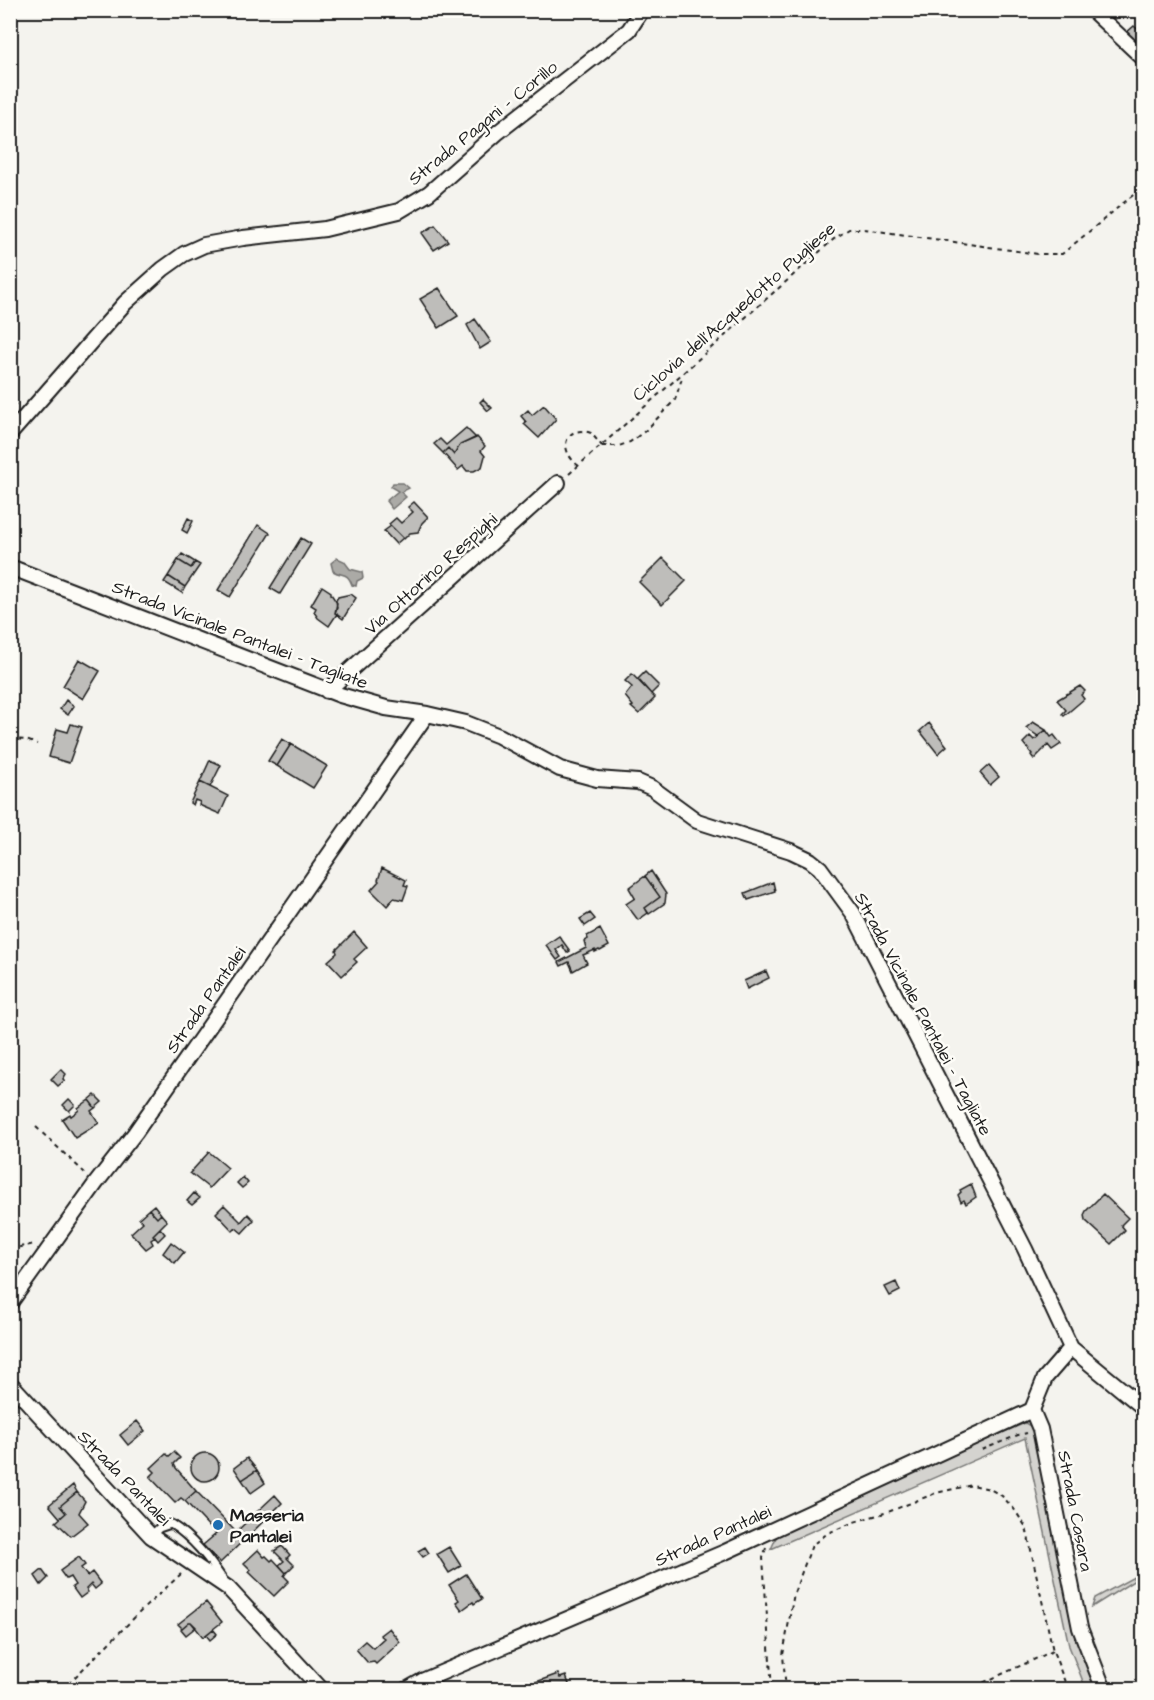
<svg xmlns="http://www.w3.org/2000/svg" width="1154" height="1700" font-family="'Architects Daughter',sans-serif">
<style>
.green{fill:#d4d3cf;stroke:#787876;stroke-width:1.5}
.water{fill:#abaaa6;stroke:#72716f;stroke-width:1.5}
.building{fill:#bebdba;stroke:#1c1c1c;stroke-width:1.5}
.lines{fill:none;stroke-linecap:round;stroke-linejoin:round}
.service-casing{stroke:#1c1c1c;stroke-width:11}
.minor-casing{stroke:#1c1c1c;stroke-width:18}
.path{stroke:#1c1c1c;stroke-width:2;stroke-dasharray:4.5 4.5;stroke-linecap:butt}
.service{stroke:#fdfcf7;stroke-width:7}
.minor{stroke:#fdfcf7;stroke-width:14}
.poi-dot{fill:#1f6fb2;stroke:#fdfcf7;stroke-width:2}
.labels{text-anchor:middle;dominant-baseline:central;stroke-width:5;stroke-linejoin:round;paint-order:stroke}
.street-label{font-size:18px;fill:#1c1c1c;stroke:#fdfcf7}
.poi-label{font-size:18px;font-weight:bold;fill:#1c1c1c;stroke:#fdfcf7;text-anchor:start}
</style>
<rect width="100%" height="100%" fill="#f4f3ee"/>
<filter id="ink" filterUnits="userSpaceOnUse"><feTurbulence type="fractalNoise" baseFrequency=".0167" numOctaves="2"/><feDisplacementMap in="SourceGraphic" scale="12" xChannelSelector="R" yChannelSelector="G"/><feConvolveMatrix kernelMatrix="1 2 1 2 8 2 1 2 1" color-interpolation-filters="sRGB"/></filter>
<g filter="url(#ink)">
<path class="green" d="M1025,1423l9,5 65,261h-13l-17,-43 -44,-208 -254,111 8,-18z
M1143,1572v3l-51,32 3,-9z"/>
<path class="water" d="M393,483h10l6,5 -8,4 5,5 -14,12 -6,-8 12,-10 -7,-4z
M337,558l7,3 6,8 12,3 1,6 -6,3 -1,5 -4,-1c-5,-14 -9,-8 -19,-14l-2,-8z"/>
<path class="building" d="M1134,26l10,9v5l-6,5 -12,-12z
M435,225l13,16 -14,9 -12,-17z
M439,288l19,28 -19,12 -19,-29z
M475,319l16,23 -11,7 -13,-24z
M483,399l9,9 -4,3 -8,-9z
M544,405l12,14 -17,19 -15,-14 2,-2 -5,-6 7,-6 4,5z
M466,428l10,10 -16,7 -6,10 -6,-7 -5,5 -9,-9 6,-5 6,6z
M477,437l8,9 -4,5 4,5 -3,11 -8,4h-7l-4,-5 -5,4 -15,-17 5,-5 6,7 6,-10z
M414,502l14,15 -6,6 -4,9 -8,1 -6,6 -15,-15 7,-6 5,5 12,-11 -5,-5z
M188,518l5,3 -6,12 -5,-3z
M258,525l12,8 -40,64 -12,-7z
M391,526l12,12 -7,6 -12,-13z
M301,538l10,6 -31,50 -10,-6z
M182,554l13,8 -4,6 -13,-8z
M663,558l23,23 -24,24 -23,-23z
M178,560l13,8 4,-6 5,3 -15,22 -17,-11z
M168,576l17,11 -3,6 -18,-11z
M322,586l9,6v2l6,9 -2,10 2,1 -8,12 -11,-8 -4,-6 2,-4 -5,-3z
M351,594l5,4 -13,21 -8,-6 2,-5 -1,-8 2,-3z
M79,659l21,12 -17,28 -20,-13z
M645,672l14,14 -8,8 -13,-15z
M632,674l23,24 -16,16 -8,-7 2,-1 -8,-10 7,-9 -7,-6z
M1080,686l5,5 -4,4 3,4 -20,17 -2,-2 4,-4 -9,-10z
M66,700l8,6 -6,9 -8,-6z
M1033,722l13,8 -8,6 -12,-8z
M929,723l18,23 -9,8 -18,-23z
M71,724l11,3 -13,36 -20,-6 8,-28 11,3z
M1046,730l5,7 3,-2 7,9 -9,6 -4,-5 -14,14 -3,-4 1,-1 -9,-11 7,-7 4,4z
M282,739l9,5 -14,22 -9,-5z
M291,744l36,22 -14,22 -36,-22z
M210,760l11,5 -11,22 -10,-5z
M989,765l10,12 -9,8 -10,-12z
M200,782l28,14 -8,18 -21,-9 1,-3 -5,-2 -2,5 -3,-2z
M382,868l24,12 -2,5 4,1 -5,14 -9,-2 -7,8 -16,-16 8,-9 -1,-1z
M651,871l15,23 -1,9 -16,11 -4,-6 15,-11 -15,-21z
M645,876l15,21 -15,11 3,5 -10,7 -12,-16 9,-6 -6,-10z
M773,882l2,9 -27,9 -3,-7z
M590,913l5,6 -10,7 -5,-7z
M600,929l9,17 -9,5 -1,-1 -4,2v-2l-12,5 4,8 -14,8 -4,-9 -8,4 -2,-4 27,-14 -2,-7 4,-2 -1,-3z
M354,932l13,15 -13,12 3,3 -15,14 -14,-15 9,-8 -1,-3z
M559,936l11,15 -3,2 -5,-8 -6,5 5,7 -4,3 -11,-15z
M766,971l3,7 -22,11 -3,-8z
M61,1069l5,5 -3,5 2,1 -7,6 -7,-7z
M95,1095l7,7 -7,6 -6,-8z
M69,1099l6,6 -6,6 -6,-6z
M89,1100l6,8 -4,3 8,12 -24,15 -13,-19 8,-5 1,2 8,-6 -1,-2z
M209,1152l19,16 -19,20 -19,-15z
M243,1177l5,6 -6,5 -5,-5z
M971,1184l5,13 -10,7 -2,-4 -3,2 -3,-7 3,-3 -1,-2z
M194,1193l6,5 -8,7 -5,-4z
M1103,1194l25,24 -7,7 4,5 -14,14 -26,-24 -1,-5 2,-4z
M154,1205l7,9 -4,4 -8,-9z
M224,1205l17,17 7,-8 6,6 -12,13 -6,-5 -3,3 -17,-18z
M149,1209l8,9 4,-4 6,7 -14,14 2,2 -4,3 2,4 -7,5 -15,-16 12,-11 -4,-4z
M160,1228l5,6 -7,7 -5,-6z
M171,1242l13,10 -9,11 -12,-10z
M896,1282l4,9 -10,5 -5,-9z
M137,1421l8,10 -17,14 -8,-10z
M174,1452l6,6 -6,6 2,4 20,23 -11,10 -4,-3 -6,5 -25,-26 5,-5 -4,-4 15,-14 3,2z
M191 1467a14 14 0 1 1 28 0a14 14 0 1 1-28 0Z
M247,1458l10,12 -15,10 -8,-12z
M257,1470l8,13 -14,10 -9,-13z
M73,1485l4,7 -17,14 6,7 -6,5 -11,-13z
M196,1491l40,41 24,-23 7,9 -47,45 -17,-18 13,-11 -31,-33z
M77,1492l8,9 -6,12 9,10 -17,13 -15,-14 10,-9 -6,-7z
M275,1495l7,8 -15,15 -7,-9z
M282,1546l8,9 -3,3 7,7 -8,8 -7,-8 5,-4 -10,-10z
M425,1547l4,6 -6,4 -5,-6z
M449,1547l12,19 -12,7 -12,-19z
M258,1550l6,7 2,-1 5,5 2,-2 13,14 -2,3 5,5 -15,15 -25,-24 2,-2 -7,-7z
M79,1557l6,8 -4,3 6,8 5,-4 9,12 -6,5 -4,-5 -5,5 2,3 -8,6 -8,-11 3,-2 -5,-8 -4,2 -6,-8z
M42,1570l6,8 -7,7 -6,-9z
M466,1574l16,25 -8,5 -1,-2 -11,8 -6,-8 3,-2 -10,-15z
M206,1602l16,20 -19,15 -12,-15h-2l-7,6 -4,-4z
M189,1622h2l5,5 -10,8 -5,-6z
M389,1628l11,14 -24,22 -2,-2 -6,1 -12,-14 9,-8 8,7 11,-10 -4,-3z
M213,1629l4,5 -7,6 -4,-5z
M558,1674l2,4 6,-2 4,11 -6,3h-25l-3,-8z"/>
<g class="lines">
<defs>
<path id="service" d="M151,1536l8,-8 12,-4c22,14 38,35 53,57"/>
<path id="minor" d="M1092,10l52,49
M10,434l115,-131 38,-34 21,-15 20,-9 39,-7 82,-9 74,-18 30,-18 68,-60 132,-103 13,-20
M10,567l330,128 46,13 41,6 39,9 33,13 61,33 37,10 41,3 14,6 45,33 94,30 19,9 10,8 33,45 172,336 46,99 73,60
M327,691l231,-208
M10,1303l86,-120 39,-50 292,-419
M1071,1348l-26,30 -13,32 8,19 40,199 24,62
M10,1383l141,153 77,52 94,102
M406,1690l16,-9 303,-129 307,-142"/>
</defs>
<use href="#service" class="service-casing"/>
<use href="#minor" class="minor-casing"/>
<path class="path" d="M10,384l6,24
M602,446h17l11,-4 15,-11 30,-31 8,-25
M579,466c-23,-17 -13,-42 12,-33l11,13
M569,474l265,-235 15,-10h15l174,25h24l82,-68
M10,739l16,1 11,4
M36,1127l49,46
M10,1249l25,-5
M982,1450l36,-15 9,-2
M766,1548l-3,10 9,132
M62,1690l80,-80 39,-36
M786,1690l-3,-35 11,-62 18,-48 16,-12 26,-11 34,-10 48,-19 36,-8 18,4 12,7 12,13 12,18 27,124 15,39
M967,1690l86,-39"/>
<use href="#service" class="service"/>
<use href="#minor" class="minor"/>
</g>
</g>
<circle class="poi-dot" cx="218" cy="1525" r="6"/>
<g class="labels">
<g class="street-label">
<text transform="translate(483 123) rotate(-39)">Strada Pagani - Corillo</text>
<text transform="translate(734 312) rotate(-41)">Ciclovia dell'Acquedotto Pugliese</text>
<text transform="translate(431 574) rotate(-42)">Via Ottorino Respighi</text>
<text transform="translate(240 635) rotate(21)">Strada Vicinale Pantalei - Tagliate</text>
<text transform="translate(206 1000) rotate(-55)">Strada Pantalei</text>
<text transform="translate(923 1014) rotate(62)">Strada Vicinale Pantalei - Tagliate</text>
<text transform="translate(124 1478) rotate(46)">Strada Pantalei</text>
<text transform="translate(1075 1511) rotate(79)">Strada Casara</text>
<text transform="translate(713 1536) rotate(-24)">Strada Pantalei</text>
</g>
<g class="poi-label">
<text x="230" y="1515">Masseria<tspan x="230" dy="21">Pantalei</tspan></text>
</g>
</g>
<rect width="1154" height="1700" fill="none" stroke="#fdfcf7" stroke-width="36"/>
<rect x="18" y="18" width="1118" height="1664" fill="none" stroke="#1c1c1c" stroke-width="2" filter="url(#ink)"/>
</svg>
